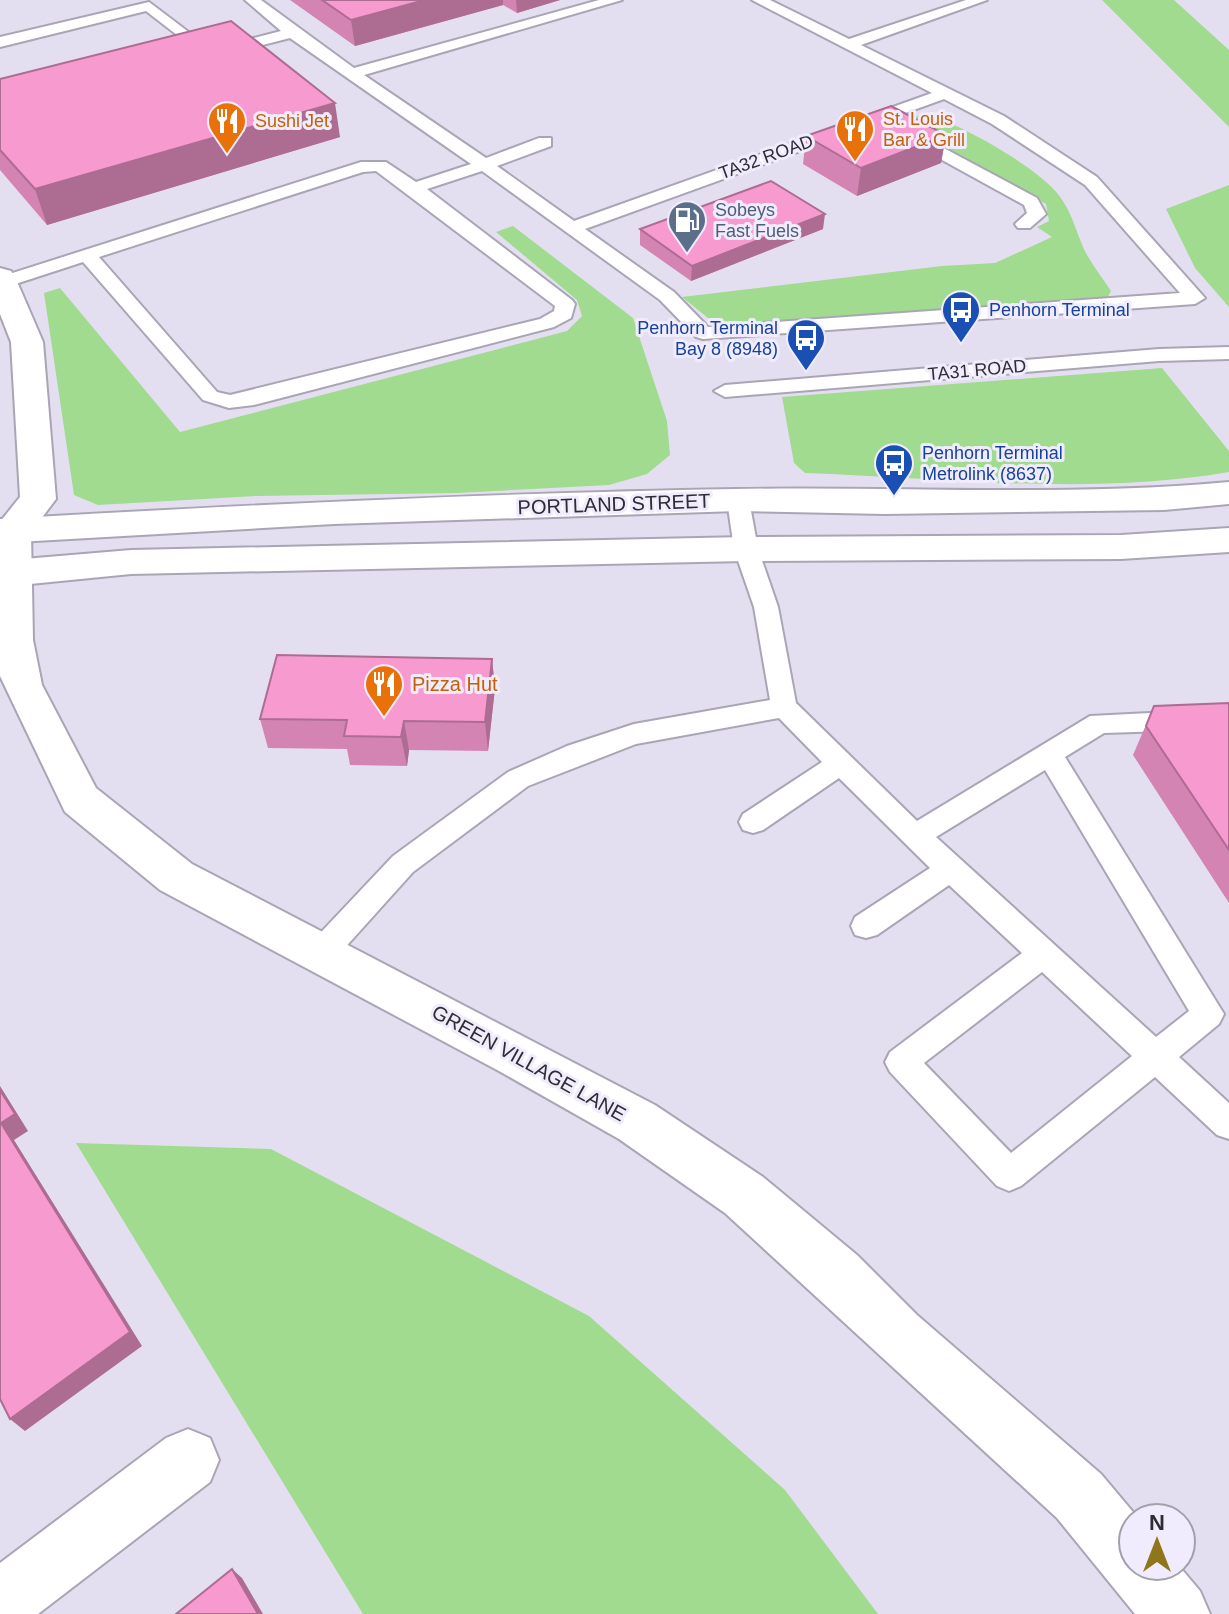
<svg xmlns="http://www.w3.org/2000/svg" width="1229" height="1614" font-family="Helvetica,sans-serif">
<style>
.green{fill:#a0db8f}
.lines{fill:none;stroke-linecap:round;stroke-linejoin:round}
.service-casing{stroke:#aaa5b5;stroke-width:4}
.minor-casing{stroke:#aaa5b5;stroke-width:4}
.secondary-casing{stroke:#aaa5b5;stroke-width:4}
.service{fill:#fff;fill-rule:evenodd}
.minor{fill:#fff;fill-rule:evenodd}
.secondary{fill:#fff;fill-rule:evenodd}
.wall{fill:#d484b3}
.shaded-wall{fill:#ad6c92}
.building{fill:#f79ad0;stroke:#ad6c92;stroke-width:2}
.labels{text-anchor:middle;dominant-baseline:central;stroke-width:6;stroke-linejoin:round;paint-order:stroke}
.far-food-label{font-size:18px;fill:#c56008;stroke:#f1ecfd;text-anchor:start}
.far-street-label{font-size:18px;fill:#2f2d33;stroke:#f1ecfd}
.far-service-label{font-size:18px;fill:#4e5e75;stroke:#f1ecfd;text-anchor:start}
.far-transit-label{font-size:18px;fill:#164399;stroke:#f1ecfd;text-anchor:start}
.street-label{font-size:20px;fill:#2f2d33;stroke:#f1ecfd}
.food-label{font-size:20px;fill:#c56008;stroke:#f1ecfd;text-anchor:start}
</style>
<rect width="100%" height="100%" fill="#e4dff0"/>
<path class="green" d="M1102,0h72l55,50v77z
M924,114c34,8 111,52 133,79 16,19 19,41 30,62 7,12 16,24 24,36l-7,13 -373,25 -23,-11 -26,-21 260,-31 53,-3 57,-26 -15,-10 12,-6 -3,-17 -141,-79 -1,-5z
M1229,185v122l-34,-39 -29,-59z
M513,226l120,92 34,103 3,34 -23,19 -38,11 -152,8 -201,3 -158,9 -24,-10 -30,-202 16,-5 120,144 387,-101 15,-15 -5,-16 -81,-68z
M1162,368l67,83v21c-140,24 -283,6 -424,1l-11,-10 -12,-66z
M76,1143l195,6 318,167 196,174 93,124h-515z"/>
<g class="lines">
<defs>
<path id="service" d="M245,0h16l93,68 245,-68h23l-258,75 122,83 53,-20h12v8l-54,20 77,55 358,-128 -180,-93h18l79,39 117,-39h21l-126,45 143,71 93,61 108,121 -10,6 -492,35 -7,-2 -36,-37 -178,-129 -55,18 145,111 3,4 -4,14 -17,9 -300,78 -25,3 -26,-8 -120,-138 -83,27v-12l361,-115h25l30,20 55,-18 -181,-126 -82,21 -62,-48 -146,36v-10l149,-35 62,47 70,-18zM944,99l48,25 93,61 95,108 -472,34 -34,-35 -89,-63zM376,171l179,135 -1,5 -14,8 -310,76 -13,-3 -118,-135 264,-85z
M910,130l127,68 9,16 -16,14h-12l-3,-4 12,-11 -3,-8 -120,-66v-8z
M1229,347v12l-70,2 -434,36 -11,-6 11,-6 434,-36z
M738,493l11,7 9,49 20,58 18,96 121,118 173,-105 139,-7v20l-125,4 -39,24 159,257 -5,10 -40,33 50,46v36l-12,-4 -62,-58 -134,109 -12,5 -12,-5 -107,-114 -5,-10 5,-10 132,-99 -73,-68 -72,50 -11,3 -11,-3 -4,-9 4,-9 75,-49 -91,-90 -76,52 -10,3 -10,-3 -4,-8 4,-8 79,-52 -43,-44 -143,26 -108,42 -115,86 -81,90 -11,4 -11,-4 -4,-9 4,-9 83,-88 115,-84 59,-26 67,-22 136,-24 -16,-93 -20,-58 -7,-49zM1045,770l144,241 -33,26 -220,-200zM1042,972l90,84 -121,97 -87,-90z"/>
<path id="minor" d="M0,268l11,3 4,6 28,65 13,157 -25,33 2,108 9,45 54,103 96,76 463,241 108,72 94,78 60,60 184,159 37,44h-5v48h46l21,25 10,23h-75l-78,-96 -332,-305 -106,-74 -120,-68 -339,-181 -95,-78 -65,-136v-154l20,-25 -9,-155 -11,-28z
M188,1429l22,9 9,22 -9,22 -172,132h-38v-51l166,-125z"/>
<path id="secondary" d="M1229,482v22l-65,6 -279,4 -147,-3 -404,13 -334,19v-24c245,-14 490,-26 735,-30 165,-3 330,8 494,-7z
M1229,528v24l-108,7 -375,2 -615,13 -131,13v-26l131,-11 615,-13 375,-2z"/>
</defs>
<use href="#service" class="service-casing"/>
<use href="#minor" class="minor-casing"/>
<use href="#secondary" class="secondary-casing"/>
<use href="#service" class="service"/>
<use href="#minor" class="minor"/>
<use href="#secondary" class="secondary"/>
</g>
<path class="wall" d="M290,0h270l-43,13 -14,-8 -148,41z
M0,79l340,58 -293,88 -47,-55z
M946,135l-5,28 -84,33 -54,-32 3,-28z
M640,229h183l-132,52 -51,-36z
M492,659l3,29 -7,63 -79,-1 -2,16 -57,-1 -3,-16 -79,-1 -8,-29z
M1229,703v200l-96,-148 21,-49z"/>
<path class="shaded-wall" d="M425,0h78v5l-148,41 -4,-26z
M516,0h44l-43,13z
M335,103l5,34 -293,88 -12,-36z
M946,135l-5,28 -84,33 4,-28z
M825,214l-2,15 -132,52 1,-15z
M492,659l3,29 -7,63 -3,-29z
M404,721l5,29 -2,16 -6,-29z
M0,1086l28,45 -14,9 128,206 -117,85 -15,-12z
M232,1569l10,9 21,36h-5z"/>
<path class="building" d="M322,0h103l-74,20z
M231,21l104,82 -300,86 -35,-39v-71z
M891,106l55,29 -85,33 -55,-32z
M771,181l54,33 -133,52 -52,-37z
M277,655l215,4 -7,63 -81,-1 -3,16 -57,-1 3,-16 -87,-1z
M1229,703v147l-83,-124 8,-20z
M0,1090l15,24 -14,9 129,209 -120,87 -10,-20z
M232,1569l26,45h-82z"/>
<defs>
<symbol id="restaurant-pin" viewBox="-11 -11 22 30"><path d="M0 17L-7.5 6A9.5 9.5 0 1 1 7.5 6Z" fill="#e8710a" stroke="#f1ecfd"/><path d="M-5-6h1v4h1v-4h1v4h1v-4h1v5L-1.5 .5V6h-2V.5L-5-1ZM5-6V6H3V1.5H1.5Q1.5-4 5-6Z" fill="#fff"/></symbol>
<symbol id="fuel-pin" viewBox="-11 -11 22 30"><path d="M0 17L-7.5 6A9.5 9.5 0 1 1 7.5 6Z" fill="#5c6f8a" stroke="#f1ecfd"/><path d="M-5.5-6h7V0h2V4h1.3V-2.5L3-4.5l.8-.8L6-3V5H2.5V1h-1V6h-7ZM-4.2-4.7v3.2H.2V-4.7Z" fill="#fff"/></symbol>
<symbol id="bus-pin" viewBox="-11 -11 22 30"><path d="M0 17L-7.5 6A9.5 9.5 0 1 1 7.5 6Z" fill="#1a4fb4" stroke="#f1ecfd"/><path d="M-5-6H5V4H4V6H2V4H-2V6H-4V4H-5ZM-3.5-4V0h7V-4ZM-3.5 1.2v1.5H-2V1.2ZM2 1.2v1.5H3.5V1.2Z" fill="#fff"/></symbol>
</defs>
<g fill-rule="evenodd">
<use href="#restaurant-pin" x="205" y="99" width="44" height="60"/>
<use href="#restaurant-pin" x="833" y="107" width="44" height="60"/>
<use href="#fuel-pin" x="665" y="198" width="44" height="60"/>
<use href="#bus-pin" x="939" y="288" width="44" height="60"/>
<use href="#bus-pin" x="784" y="316" width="44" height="60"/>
<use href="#bus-pin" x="872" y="441" width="44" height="60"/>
<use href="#restaurant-pin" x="362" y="662" width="44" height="60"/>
</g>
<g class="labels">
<g class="far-food-label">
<text x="883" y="119">St. Louis<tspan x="883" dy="21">Bar &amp; Grill</tspan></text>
<text x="255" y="121">Sushi Jet</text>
</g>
<g class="far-street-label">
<text transform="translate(766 157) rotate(-20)">TA32 ROAD</text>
<text transform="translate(977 370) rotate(-5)">TA31 ROAD</text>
</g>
<g class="far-service-label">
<text x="715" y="210">Sobeys<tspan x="715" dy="21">Fast Fuels</tspan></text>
</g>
<g class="far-transit-label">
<text x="989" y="310">Penhorn Terminal</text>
<text x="778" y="328" text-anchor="end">Penhorn Terminal<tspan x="778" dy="21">Bay 8 (8948)</tspan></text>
<text x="922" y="453">Penhorn Terminal<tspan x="922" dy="21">Metrolink (8637)</tspan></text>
</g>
<g class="street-label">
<text transform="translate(614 504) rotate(-2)">PORTLAND STREET</text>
<text transform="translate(529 1063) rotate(29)">GREEN VILLAGE LANE</text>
</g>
<g class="food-label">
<text x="412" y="684">Pizza Hut</text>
</g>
</g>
<g transform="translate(1157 1542)"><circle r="38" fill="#f1ecfd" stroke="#a3a0ac" stroke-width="2"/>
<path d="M0-6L14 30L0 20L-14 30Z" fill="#8f761b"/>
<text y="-12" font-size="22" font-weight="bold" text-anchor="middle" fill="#2f2d33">N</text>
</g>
</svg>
